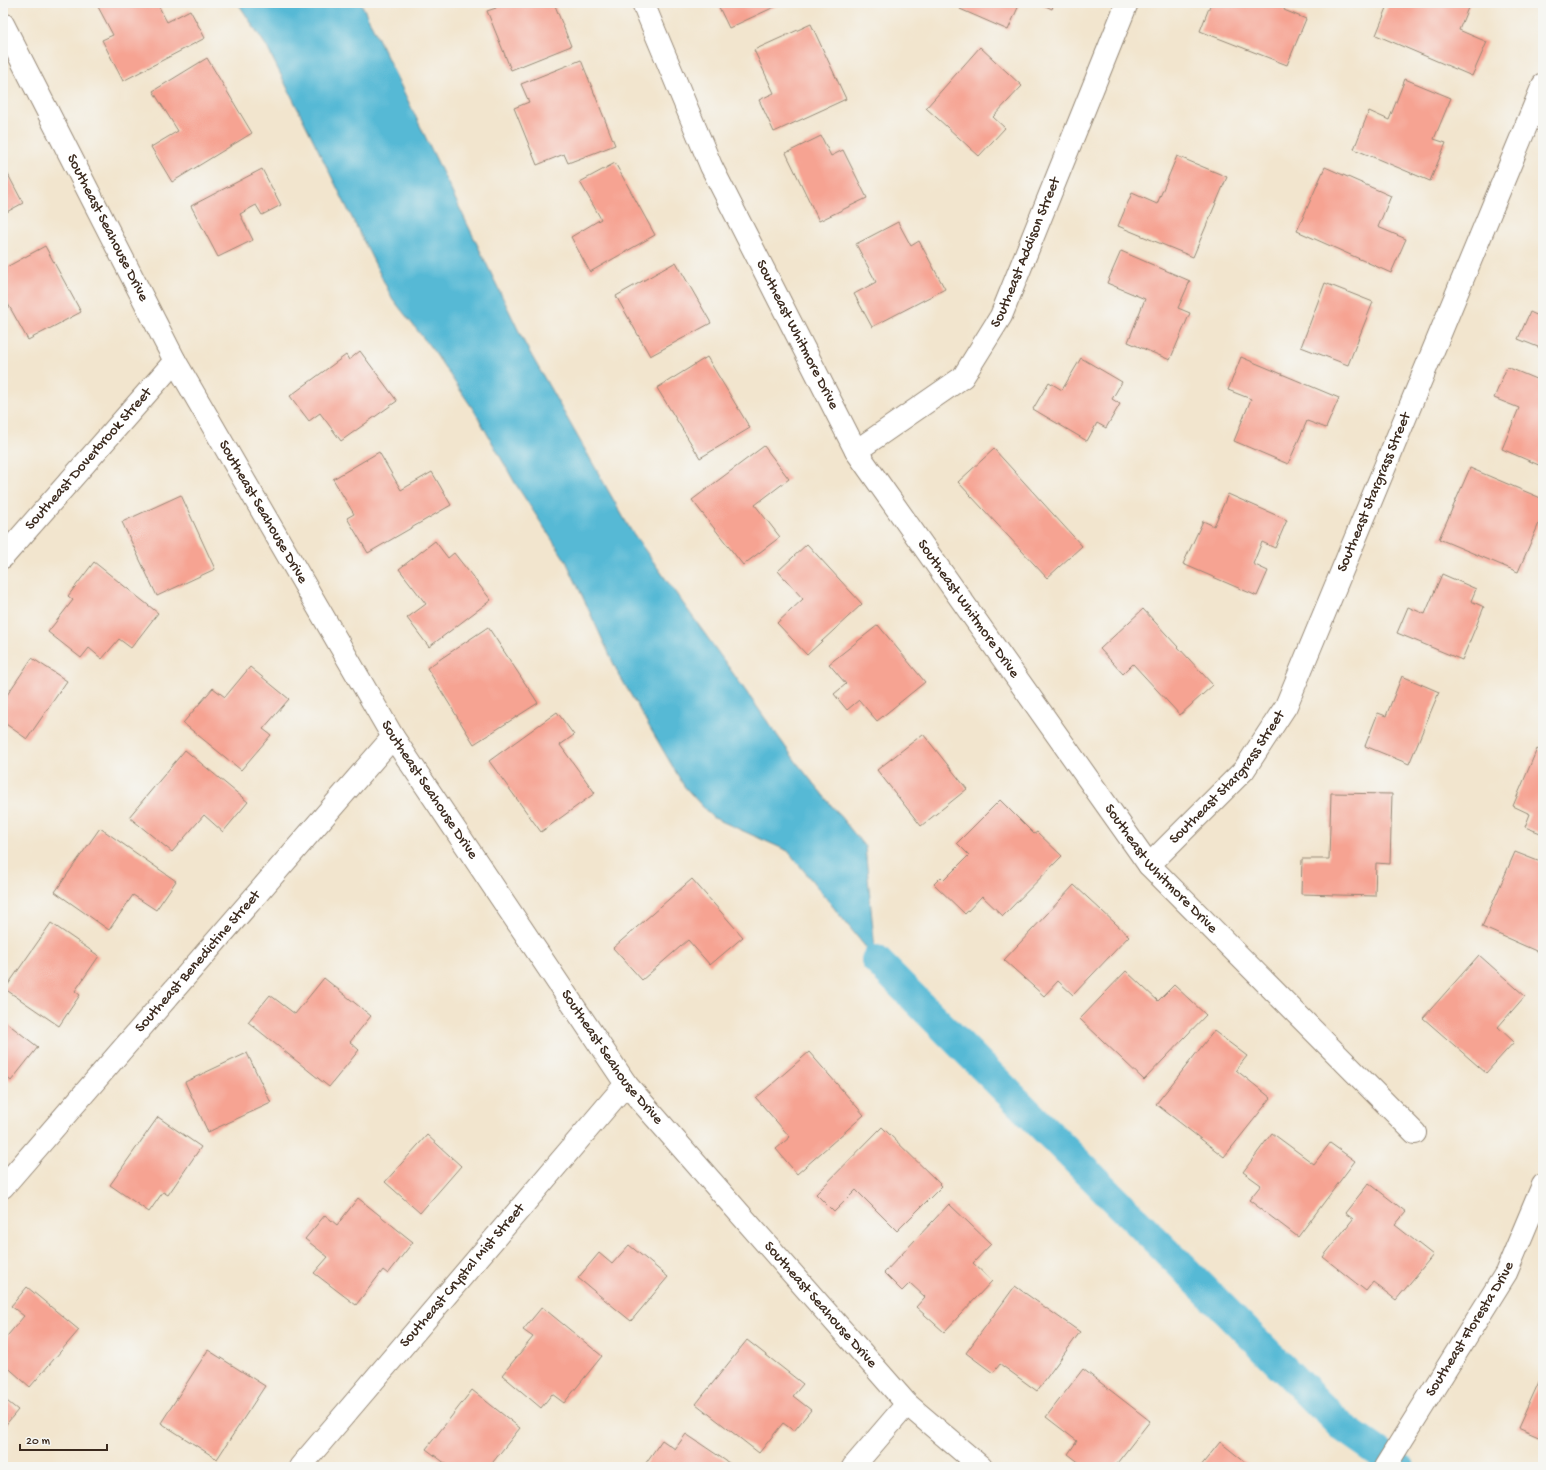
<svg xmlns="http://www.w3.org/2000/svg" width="1546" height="1470" font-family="'Gochi Hand',sans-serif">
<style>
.water{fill:#56b9d5;stroke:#48727a}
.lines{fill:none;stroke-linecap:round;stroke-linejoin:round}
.canal{stroke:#56b9d5;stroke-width:30}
.building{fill:#f6a392}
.minor-casing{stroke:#968876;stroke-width:24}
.minor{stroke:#fff;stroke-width:22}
.labels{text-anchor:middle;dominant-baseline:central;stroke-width:3;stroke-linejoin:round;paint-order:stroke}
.street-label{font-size:15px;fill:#3b2a1e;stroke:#f6f6f2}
</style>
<rect width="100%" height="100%" fill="#f6f6f2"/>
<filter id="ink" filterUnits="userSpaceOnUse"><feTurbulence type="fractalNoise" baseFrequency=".025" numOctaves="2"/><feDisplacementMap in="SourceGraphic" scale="8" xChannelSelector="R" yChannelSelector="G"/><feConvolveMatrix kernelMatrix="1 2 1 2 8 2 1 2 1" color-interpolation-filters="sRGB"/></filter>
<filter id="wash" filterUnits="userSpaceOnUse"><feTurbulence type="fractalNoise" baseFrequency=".012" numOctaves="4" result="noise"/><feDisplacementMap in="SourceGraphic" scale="16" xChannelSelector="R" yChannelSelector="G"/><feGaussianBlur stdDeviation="0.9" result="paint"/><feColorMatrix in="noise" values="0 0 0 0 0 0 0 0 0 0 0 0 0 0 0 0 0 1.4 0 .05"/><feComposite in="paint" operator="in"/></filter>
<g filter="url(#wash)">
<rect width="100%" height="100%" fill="#f2e5ce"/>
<path class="water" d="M238,3h123l164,341 105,185 167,234 68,84 11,113 -88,-109 -76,-34 -28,-31 -66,-113 -52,-112 -51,-78 -40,-71 -40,-59 -43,-55 -125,-251z"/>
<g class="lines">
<path class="canal" d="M876,960l465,466 59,41"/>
</g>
<g id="blocks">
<path class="building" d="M96,3h61l10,19 23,-12 15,28 -82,43 -21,-41 11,-5z
M494,3h60l17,43 -60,24 -24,-59 9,-3z
M717,3h66l-54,25z
M963,3h57l-12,27 -48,-21z
M1039,3h15l-2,6z
M1211,3h75l-2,7 22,9 -19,46 -87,-34z
M1389,3h81l-11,27 28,12 -15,34 -96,-41z
M811,24l35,75 -72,33 -15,-32 15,-7 -20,-43z
M980,47l42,39 -29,31 12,11 -26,28 -53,-48z
M207,58l45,75 -80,49 -21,-35 27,-16 -25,-40z
M581,60l34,85 -47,18 -4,-9 -27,11 -23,-57 15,-6 -8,-18z
M1405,79l46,19 -17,41 12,4 -16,38 -76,-32 15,-38 20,9z
M821,136l10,20 12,-6 24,48 -48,23 -33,-68z
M1177,156l50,21 -34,80 -75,-31 14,-33 25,11z
M615,163l40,72 -65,37 -19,-35 30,-18 -21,-37z
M3,165l20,38 -20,11z
M1325,167l66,29 -13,31 28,12 -15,34 -94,-42z
M262,169l19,36 -19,10 -6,-10 -16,9 13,26 -35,17 -27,-51z
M898,222l13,24 8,-5 26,48 -73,38 -18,-33 22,-12 -20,-38z
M45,246l36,66 -53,28 -25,-45v-26z
M1121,251l69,30 -12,27 12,5 -20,47 -42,-18 17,-43 -38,-16z
M676,262l35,61 -61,33 -34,-60z
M1325,283l48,19 -25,63 -47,-18z
M1530,312l13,6v31l-25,-10z
M360,351l37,50 -56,40 -21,-28 -11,8 -19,-25 56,-41 3,5z
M707,357l43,71 -50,30 -43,-70z
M1241,357l98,41 -13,30 -19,-7 -19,43 -54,-23 17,-42 -23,-9z
M1081,358l41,24 -10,17 8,5 -14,24 -9,-5 -10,18 -54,-32 16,-27 13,8z
M1507,367l36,15v78l-2,6 -39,-17 17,-41 -25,-10z
M764,446l25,33 -34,26 25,32 -37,28 -51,-65z
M994,449l88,97 -35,32 -89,-96z
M379,452l22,38 31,-18 19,33 -83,48 -21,-35 7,-4 -21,-35z
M1470,468l73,31v15l-25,58 -79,-33z
M1228,494l59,26 -12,28 -13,-6 -9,22 15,7 -11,25 -74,-32 20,-43 11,5z
M181,495l34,74 -58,27 -35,-74z
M435,541l13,17 6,-5 37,47 -62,47 -22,-29 19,-14 -27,-35z
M807,544l55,60 -55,51 -30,-32 26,-24 -25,-28z
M94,562l64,51 -27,35 -12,-9 -17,20 -13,-11 -8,10 -33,-26 25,-32 -5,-4z
M1442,574l34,15 -5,12 13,6 -22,53 -65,-27 11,-26 17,7z
M1143,609l70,76 -33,30 -47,-51 -10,10 -23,-25z
M878,625l47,57 -48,39 -18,-21 -12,10 -13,-16 12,-10 -17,-20z
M488,627l50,76 -64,41 -47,-76z
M32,658l35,23 -40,58 -24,-17v-21z
M250,667l39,32 -26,30 8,6 -30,35 -58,-47 30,-35 12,9z
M1402,676l37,16 -30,72 -44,-18 13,-33 8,3z
M557,712l17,23 -14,10 35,48 -54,39 -52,-71z
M923,734l44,55 -46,37 -44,-56z
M1537,749l6,3v82l-18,-7 5,-13 -17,-8z
M185,750l63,52 -25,30 -19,-17 -32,37 -43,-35z
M1331,793l61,1 -2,70 -14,-1 -1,33 -74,-2 1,-35h27z
M1000,800l34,34 3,-2 25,24 -59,60 -21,-20 -17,18 -31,-30 7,-7 3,3 25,-25 -12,-12z
M100,828l76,53 -20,29 -23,-15 -24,35 -54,-38z
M1515,852l28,11v91l-61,-27z
M692,879l51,58 -33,28 -22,-25 -46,40 -29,-32z
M1074,885l55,51 -56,59 -15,-14 -14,15 -40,-36z
M51,923l48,33 -24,35 5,4 -21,31 -54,-37z
M1479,955l46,41 -27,31 16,15 -28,31 -63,-55z
M1126,971l32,30 16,-16 32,30 -62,65 -64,-61z
M324,978l47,38 -21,26 9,8 -30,37 -81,-65 22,-27 25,19z
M3,1020l35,27 -27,34 -8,-7z
M1214,1031l33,25 -11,14 35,28 -47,59 -68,-53z
M809,1052l55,63 -67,59 -21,-25 14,-12 -34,-39z
M247,1053l24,50 -63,29 -23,-50z
M158,1117l43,30 -33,48 -5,-3 -14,20 -39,-27z
M882,1127l60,59 -45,45 -41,-41 -22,22 -18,-18z
M1272,1133l42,31 16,-21 25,18 -57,76 -49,-37 12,-15 -18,-13z
M427,1135l34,31 -41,47 -35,-31z
M1369,1183l37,29 -11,13 38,30 -37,45 -23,-18 -7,9 -43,-34 30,-38 -8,-6z
M358,1198l55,44 -25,32 -5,-4 -27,35 -42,-32 14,-16 -23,-18 20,-24 12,10z
M949,1204l42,40 -18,19 19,18 -48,51 -28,-25 9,-10 -15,-14 -8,8 -18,-18z
M629,1245l39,32 -37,44 -53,-43 21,-25 13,11z
M1015,1286l65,46 -43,59 -37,-27 -7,9 -27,-20z
M27,1287l52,43 -49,57 -27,-24v-22l21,-25 -13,-10z
M542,1307l60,49 -38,47 -12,-9 -11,14 -39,-33 31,-38 -10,-7z
M747,1340l56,44 -10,12 18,14 -17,21 -11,-8 -24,30 -63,-49z
M208,1350l57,36 -48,73 -56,-36z
M1083,1369l67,52 -36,46h-29l-17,-13 9,-13 -31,-24z
M1543,1373v66l-25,-11z
M472,1390l48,38 -31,39h-39l-24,-18z
M3,1398l15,12 -15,18z
M686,1434l49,33h-92l19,-27 13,9z
M1220,1442l31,25h-51z"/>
</g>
</g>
<g filter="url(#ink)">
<use href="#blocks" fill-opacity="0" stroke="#968876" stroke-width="1"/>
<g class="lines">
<defs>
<g id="minor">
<path id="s1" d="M643,3l68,163 145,285 293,414 266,268"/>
<path id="s2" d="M3,24l172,337 218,376 233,347 281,320 74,63"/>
<path id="s3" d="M856,451l107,-74 38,-61 126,-313"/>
<path id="s4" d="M3,557l172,-196"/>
<path id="s5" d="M1149,865l95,-95 42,-64 257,-621"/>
<path id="s6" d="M3,1187l390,-450"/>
<path id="s7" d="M300,1467l326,-383"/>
<path d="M853,1467l54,-63"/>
<path id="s8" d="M1385,1467l121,-194 37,-88"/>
</g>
</defs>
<use href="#minor" class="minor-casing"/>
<use href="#minor" class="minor"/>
</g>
</g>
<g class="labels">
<g class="street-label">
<text stroke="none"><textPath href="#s2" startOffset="229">Southeast Seahouse Drive</textPath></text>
<text stroke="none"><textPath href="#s3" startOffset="270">Southeast Addison Street</textPath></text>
<text stroke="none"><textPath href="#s1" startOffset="366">Southeast Whitmore Drive</textPath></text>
<text stroke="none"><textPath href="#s4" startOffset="130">Southeast Doverbrook Street</textPath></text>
<text stroke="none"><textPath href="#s5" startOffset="442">Southeast Stargrass Street</textPath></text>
<text stroke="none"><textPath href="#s2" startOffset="553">Southeast Seahouse Drive</textPath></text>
<text stroke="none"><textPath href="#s1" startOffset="690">Southeast Whitmore Drive</textPath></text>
<text stroke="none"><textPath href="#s5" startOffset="118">Southeast Stargrass Street</textPath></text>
<text stroke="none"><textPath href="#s2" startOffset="877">Southeast Seahouse Drive</textPath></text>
<text stroke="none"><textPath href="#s1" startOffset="1014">Southeast Whitmore Drive</textPath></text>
<text stroke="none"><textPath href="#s6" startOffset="298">Southeast Benedictine Street</textPath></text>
<text stroke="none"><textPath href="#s2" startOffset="1201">Southeast Seahouse Drive</textPath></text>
<text stroke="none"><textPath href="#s7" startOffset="251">Southeast Crystal Mist Street</textPath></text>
<text stroke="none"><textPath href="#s2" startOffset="1525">Southeast Seahouse Drive</textPath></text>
<text stroke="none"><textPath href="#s8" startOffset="162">Southeast Floresta Drive</textPath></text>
</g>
</g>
<rect width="1546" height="1470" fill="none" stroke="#f6f6f2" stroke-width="16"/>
<path d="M20 1444v6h87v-6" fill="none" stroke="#3b2a1e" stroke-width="2"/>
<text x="26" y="1444" font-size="12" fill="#3b2a1e" stroke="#f6f6f2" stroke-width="3" paint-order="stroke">20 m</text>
</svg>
